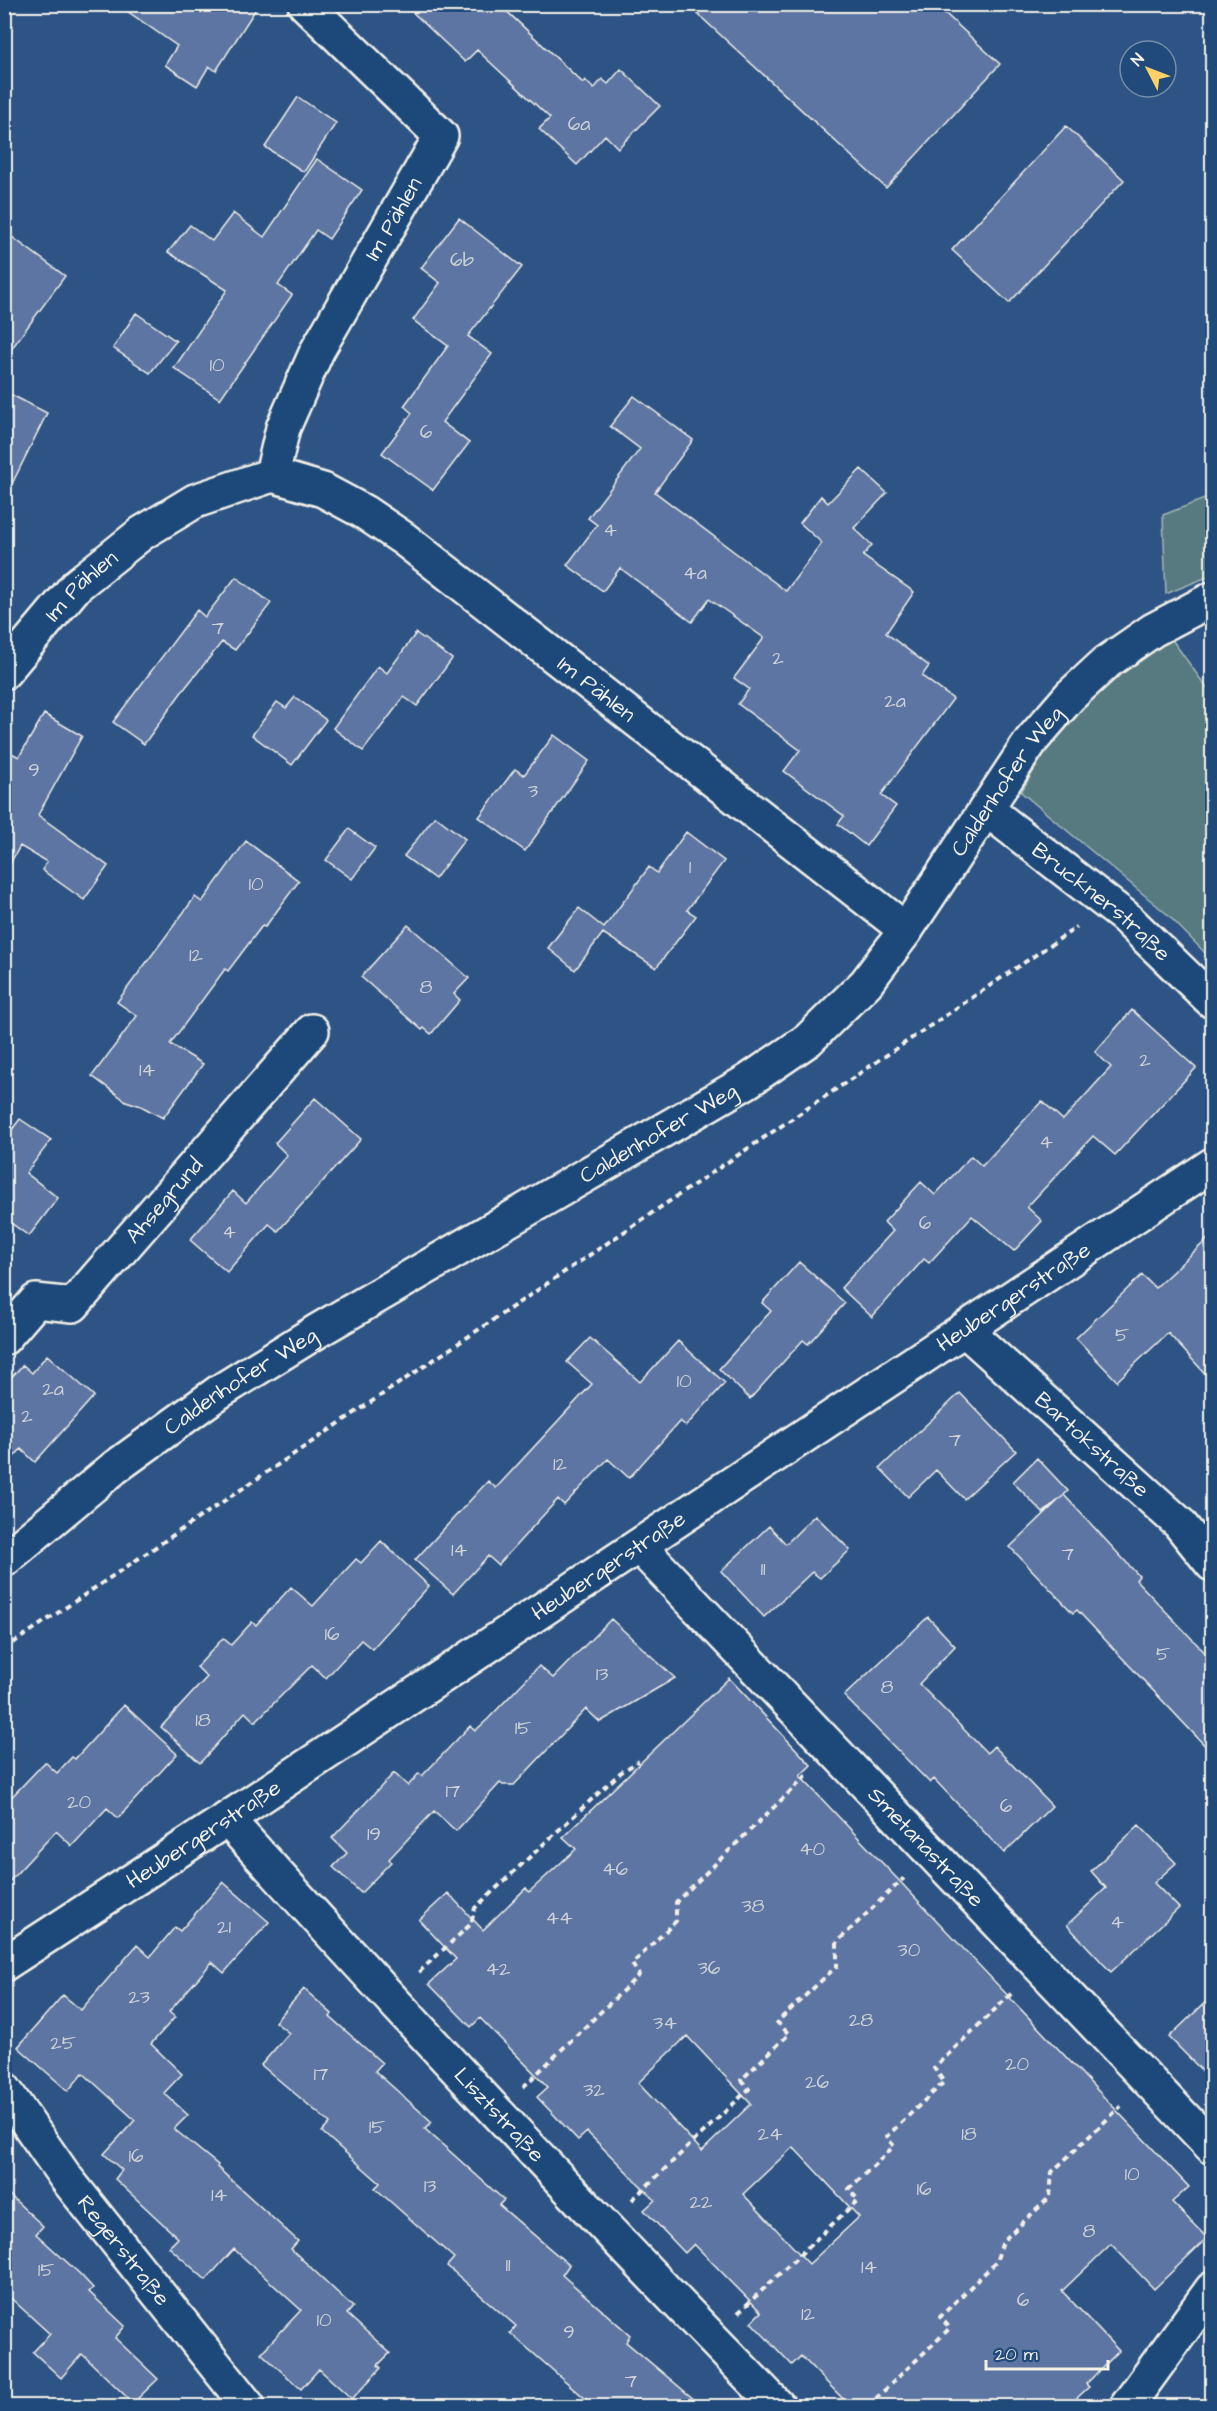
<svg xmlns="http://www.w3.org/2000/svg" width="1217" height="2411" font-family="'Architects Daughter',sans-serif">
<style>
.green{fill:#567a80;stroke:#a5b6b4;stroke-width:1.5}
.building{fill:#5c75a2;stroke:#f4f1e8;stroke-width:1.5;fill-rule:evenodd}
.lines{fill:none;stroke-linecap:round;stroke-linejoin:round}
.minor-casing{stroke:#f4f1e8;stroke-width:38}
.major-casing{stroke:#f4f1e8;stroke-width:38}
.path{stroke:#f4f1e8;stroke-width:4;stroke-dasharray:6 4.5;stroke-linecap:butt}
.minor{stroke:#1f4a7a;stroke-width:33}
.major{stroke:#1f4a7a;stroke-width:33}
.labels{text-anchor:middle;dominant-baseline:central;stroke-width:6;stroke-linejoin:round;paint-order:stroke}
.number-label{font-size:20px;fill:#ced2d6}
.street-label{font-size:22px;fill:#f4f1e8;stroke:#1f4a7a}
</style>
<rect width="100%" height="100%" fill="#2e5485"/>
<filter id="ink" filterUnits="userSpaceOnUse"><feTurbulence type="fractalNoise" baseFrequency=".0167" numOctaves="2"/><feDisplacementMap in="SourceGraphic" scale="12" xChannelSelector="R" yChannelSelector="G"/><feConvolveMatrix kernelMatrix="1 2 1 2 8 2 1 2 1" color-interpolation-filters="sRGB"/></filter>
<g filter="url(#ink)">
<path class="green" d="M1212,496v79l-46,19 -3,-79z
M1168,634l38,53 6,4v269l-45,-46 -146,-122 39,-65z"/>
<path class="building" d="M117,4h142l-43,67 -7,-5 -12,20 -32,-21 12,-19z
M404,4h95l84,79 2,-3 9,9 8,-10 6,5 13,-15 39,37 -42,42 -13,-13 -28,30 -38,-36 11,-11 -73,-68 -12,12z
M687,4h248l65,60 -114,124z
M298,97l38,26 -32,49 -39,-25z
M1066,126l58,54 -115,123 -57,-53z
M317,159l45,31 -33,49 -13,-9 -38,55 14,10 -72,104 -46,-31 53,-78 -59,-38 22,-27 22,16 21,-28 31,24z
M459,218l63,49 -54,69 24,18 -50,68 27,21 -36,47 -51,-37 30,-40 -8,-7 44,-60 -35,-26 27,-37 -19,-15z
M4,231l61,45 -61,83z
M136,313l40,28 -26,32 -37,-25z
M4,391l43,22 -43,87z
M634,396l59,44 -38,52 131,99 36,-48 -22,-20 21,-27 7,7 33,-34 26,24 -33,35 18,17 -9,11 51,36 -28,41 43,33 -7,10 31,23 -72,96 15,11 -30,40 -28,-22 6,-8 -60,-45 16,-21 -62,-46 11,-15 -15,-11 30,-40 -55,-39 -17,23 -72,-54 -17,23 -36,-26 30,-40 -9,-7 52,-69 -30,-23z
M236,577l35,26 -36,47 -13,-8 -41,51 -37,51 -31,-22 84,-112 8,7z
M416,633l36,26 -35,47 -13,-9 -41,54 -30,-23 45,-62 9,7z
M295,697l31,23 -34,45 -40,-30 25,-33 9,6z
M44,714l38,22 -44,79 70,51 -24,34 -42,-30 5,-8 -27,-16 -16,28v-125l15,8z
M554,735l35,26 -64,90 -46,-34 36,-48 9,6z
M435,816l30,23 -30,40 -31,-23z
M349,829l26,19 -23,31 -26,-19z
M686,832l38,29 -37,49 9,6 -40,52 -53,-35 -28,37 -27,-22 31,-40 25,20 45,-61 8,6z
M246,841l53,40 -34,46 -3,-1 -34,45 -3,-2 -55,75 33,20 -40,54 -22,-12 -15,-5 -34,-25 45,-60 -20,-14 78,-105 7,5z
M408,925l61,53 -15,16 6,6 -29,34 -7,-6 -2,2 -61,-53z
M1132,1010l64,58 -81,87 -22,-19 -66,71 15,14 -28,30 -42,-35 -43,47 -5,-4 -52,58 -31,-29 52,-57 -9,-9 37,-40 14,13 36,-39 11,10 60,-65 21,19 48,-53 -16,-15z
M315,1098l46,41 -83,92 -9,-7 -42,48 -37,-32 43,-49 13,12 41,-48 -12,-12z
M20,1119l31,21 -25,33 32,25 -29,38 -25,-18v-78z
M1212,1235v146l-44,-48 -51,48 -41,-43 66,-63 13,13z
M799,1262l46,41 -37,41 -5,-4 -53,59 -31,-30 52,-58 -9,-8z
M590,1338l50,44 38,-41 47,42 -39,43 -6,-5 -51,57 -21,-19 -44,46 -6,-6 -60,66 -10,-9 -35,38 -38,-34 73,-79 8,7 96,-104 -25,-22z
M47,1355l47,41 -59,66 -14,-13 -17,19v-83l19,-20 9,8z
M960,1393l56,58 -52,48 -28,-29 -28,27 -28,-29z
M1037,1458l31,33 -4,4 75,81 -3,4 76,80v93l-135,-143 -4,3 -63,-66 53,-51 -20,17 -30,-31z
M815,1515l35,35 -30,28 -8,-6 -48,45 -43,-46 48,-45 17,18z
M381,1541l48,45 -57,63 -11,-9 -35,38 -14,-13 -57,57 -10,-10 -45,51 -39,-36 46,-50 -10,-10 26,-29 8,7 21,-23 4,3 35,-38 22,19 43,-47 5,4z
M928,1617l27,29 -36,38 68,69 7,-7 58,60 -48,47 -70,-74 -4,4 -86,-87z
M611,1619l64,59 -75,44 -14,-13 -72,76h-11l-3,-2 -44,48 -22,-20 -45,48 2,3 -30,31 -28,-26 14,-14 -15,-15 62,-65 14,13 11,-13 3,3 48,-50 5,5 13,-12 51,-53 14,12z
M729,1678l82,87 -11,11 389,411 -17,15 35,36 -53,51 -43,-45 -49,47 57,60 -33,33 3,3 -21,19h-218l-49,-50 -9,9 -41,-43 10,-10 -67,-68 -9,9 -41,-43 11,-10 -68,-68 -9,8 -41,-43 11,-10 -68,-69 -9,9 -42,-43 27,-25 -37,-39 29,-27 35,37 43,-42 3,4 47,-43 -13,-12zM687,2036l64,68 -49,47 -64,-68zM793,2147l66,70 -50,47 -66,-70z
M124,1705l53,49 -59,64 -11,-10 -35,38 -16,-15 -52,56v-82l41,-43 12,11 15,-16 3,2z
M1139,1825l37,38 -22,20 25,25 -68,64 -44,-47 39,-37 -15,-17z
M223,1882l46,40 -45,51 -12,-11 -43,50 6,5 -24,27 31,30 -18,19 24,22 -14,14 44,36 -1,2 81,74 -7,8 62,58 -6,7 43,39 -12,12 3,3 -29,31 -33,-30 -18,20 -40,-36 40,-43 -67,-61 -28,31 -37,-33 9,-9 -63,-59 7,-9 -18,-16 31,-34 -52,-47 -15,18 -50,-44 45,-52 18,15 56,-65 13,12 25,-30 5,4z
M304,1989l28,25 -2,3 52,46 -7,8 57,51 -7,7 79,71 -5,5 70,60 -7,10 68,60 -4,7 76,64h-108l-84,-73 6,-7 -69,-60 7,-8 -79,-70 5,-5 -58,-51 8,-9 -69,-58 28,-32 -14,-11z
M1212,1996v85l-43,-44z
M4,2190l39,36 -7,8 44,40 13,14 -4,4 36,34 -10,12 43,41 -25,24 -51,-49 -21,24 -28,-26 17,-18 -46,-42z"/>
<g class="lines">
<defs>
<g id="minor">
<path id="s1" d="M272,475l11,-47 34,-77 124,-215 -136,-132"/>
<path id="s2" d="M4,672l73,-87 65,-52 53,-32 77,-26 51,15 41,22 40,27 502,391"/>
<path id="s3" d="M986,809l138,107 88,85"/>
<path id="s4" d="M965,1330l214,193 33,41"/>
<path id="s5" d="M4,1338l32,-37 37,4 239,-274"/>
<path id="s6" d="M639,1546l573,601"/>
<path id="s7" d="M227,1819c180,199 363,395 551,587"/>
<path id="s8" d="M4,1964l223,-145 985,-654"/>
<path id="s9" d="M4,2089l62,89 182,228"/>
<path d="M1127,2406l85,-117"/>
</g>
<g id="major">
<path id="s10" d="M4,1560l110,-92 105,-76 100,-62 429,-249 60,-41 58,-57 40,-53 125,-189 39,-45 37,-34 46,-32 59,-31"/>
</g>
</defs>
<use href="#minor" class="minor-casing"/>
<use href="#major" class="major-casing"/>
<path class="path" d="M4,1649l1073,-722
M419,1972l52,-48 4,-16 145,-135 19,-12
M523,2087l116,-112 -7,-11 44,-43v-19l131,-127
M632,2200l117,-111 -8,-9 48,-46 -12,-12 60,-56v-24l67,-64
M738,2313l120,-113 -9,-11 45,-43 -8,-9 58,-55 -10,-14 79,-76
M868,2406l82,-78 -10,-11 56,-55 7,-21 47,-44 2,-25 69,-66"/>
<use href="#minor" class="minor"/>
<use href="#major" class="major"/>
</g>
</g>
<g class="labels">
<g class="number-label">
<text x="579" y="124">6a</text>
<text x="462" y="260">6b</text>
<text x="217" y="365">10</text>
<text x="426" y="432">6</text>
<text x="610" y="530">4</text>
<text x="695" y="573">4a</text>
<text x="218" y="628">7</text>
<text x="778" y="658">2</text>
<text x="895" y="701">2a</text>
<text x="34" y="770">9</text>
<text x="533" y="791">3</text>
<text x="690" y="867">1</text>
<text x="256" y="884">10</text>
<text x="196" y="955">12</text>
<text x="426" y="987">8</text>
<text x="1145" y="1060">2</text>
<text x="147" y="1070">14</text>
<text x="1046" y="1142">4</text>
<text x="925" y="1223">6</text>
<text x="229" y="1232">4</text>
<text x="1122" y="1335">5</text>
<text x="684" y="1381">10</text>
<text x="53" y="1389">2a</text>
<text x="27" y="1416">2</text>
<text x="955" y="1440">7</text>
<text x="560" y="1464">12</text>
<text x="459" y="1550">14</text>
<text x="1068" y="1554">7</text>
<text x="763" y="1569">11</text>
<text x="332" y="1634">16</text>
<text x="1163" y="1654">5</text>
<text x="602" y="1674">13</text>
<text x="887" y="1687">8</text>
<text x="203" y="1720">18</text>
<text x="523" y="1728">15</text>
<text x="453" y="1791">17</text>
<text x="79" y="1802">20</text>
<text x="1006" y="1806">6</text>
<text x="374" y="1834">19</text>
<text x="812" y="1849">40</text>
<text x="615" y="1869">46</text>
<text x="753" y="1906">38</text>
<text x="559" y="1918">44</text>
<text x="1117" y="1922">4</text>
<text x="224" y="1927">21</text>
<text x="909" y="1950">30</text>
<text x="709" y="1968">36</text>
<text x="498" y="1969">42</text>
<text x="139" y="1997">23</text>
<text x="861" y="2020">28</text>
<text x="665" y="2023">34</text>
<text x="63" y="2043">25</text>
<text x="1017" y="2064">20</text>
<text x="321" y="2074">17</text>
<text x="817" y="2082">26</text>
<text x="594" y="2090">32</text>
<text x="377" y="2127">15</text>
<text x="770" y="2134">24</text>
<text x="969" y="2134">18</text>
<text x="136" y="2156">16</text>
<text x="1132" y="2174">10</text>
<text x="430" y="2186">13</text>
<text x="924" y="2189">16</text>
<text x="219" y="2195">14</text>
<text x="701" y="2202">22</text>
<text x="1089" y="2231">8</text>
<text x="508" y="2265">11</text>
<text x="869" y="2267">14</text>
<text x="46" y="2270">15</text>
<text x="1023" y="2300">6</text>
<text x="808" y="2314">12</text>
<text x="324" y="2320">10</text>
<text x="569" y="2332">9</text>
<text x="631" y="2381">7</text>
</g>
<g class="street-label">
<text stroke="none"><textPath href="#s1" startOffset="285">Im Pählen</textPath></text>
<text stroke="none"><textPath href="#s2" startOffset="116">Im Pählen</textPath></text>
<text stroke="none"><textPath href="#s2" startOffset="732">Im Pählen</textPath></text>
<text stroke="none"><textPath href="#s10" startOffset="1287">Caldenhofer Weg</textPath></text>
<text stroke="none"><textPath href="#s3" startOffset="148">Brucknerstraße</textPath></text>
<text stroke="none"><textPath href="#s10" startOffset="783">Caldenhofer Weg</textPath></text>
<text stroke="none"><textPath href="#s5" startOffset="225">Ahsegrund</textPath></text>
<text stroke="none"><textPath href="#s8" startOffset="1210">Heubergerstraße</textPath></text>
<text stroke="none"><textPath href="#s10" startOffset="297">Caldenhofer Weg</textPath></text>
<text stroke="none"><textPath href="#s4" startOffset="171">Bartokstraße</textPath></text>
<text stroke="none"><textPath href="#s8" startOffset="724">Heubergerstraße</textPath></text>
<text stroke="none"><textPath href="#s8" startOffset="238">Heubergerstraße</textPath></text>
<text stroke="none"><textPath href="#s6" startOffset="416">Smetanastraße</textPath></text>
<text stroke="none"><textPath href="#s7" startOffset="402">Lisztstraße</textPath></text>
<text stroke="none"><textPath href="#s9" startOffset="201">Regerstraße</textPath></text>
</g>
</g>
<rect width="1217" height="2411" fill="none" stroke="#1f4a7a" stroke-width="24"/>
<rect x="12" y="12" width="1193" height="2387" fill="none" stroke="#f4f1e8" stroke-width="2" filter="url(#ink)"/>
<g transform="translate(1148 69) rotate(312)"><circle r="28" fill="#1f4a7a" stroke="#748da6" stroke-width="1.5"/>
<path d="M0-4.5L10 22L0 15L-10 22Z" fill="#ffd166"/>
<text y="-9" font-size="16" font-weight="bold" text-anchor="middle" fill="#f4f1e8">N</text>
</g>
<path d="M986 2360v9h122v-9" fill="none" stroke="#f4f1e8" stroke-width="3"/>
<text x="995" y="2360" font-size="18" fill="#f4f1e8" stroke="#1f4a7a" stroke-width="4.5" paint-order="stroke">20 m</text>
</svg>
